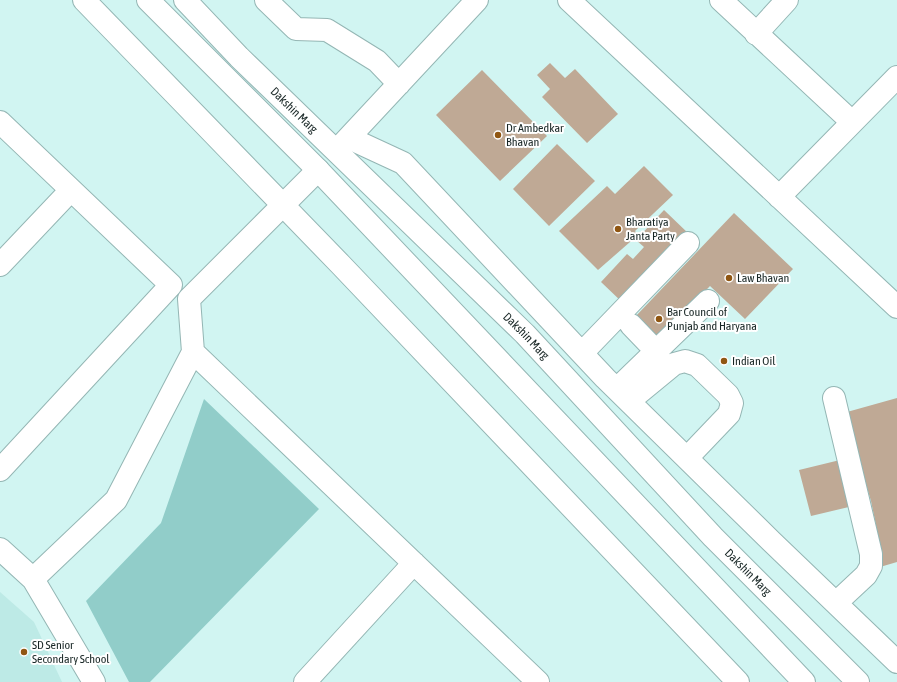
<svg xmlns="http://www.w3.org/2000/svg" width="897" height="682" font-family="'Asap Condensed',sans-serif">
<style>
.built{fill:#bdeae6}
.green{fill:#91cdc9}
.building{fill:#bfa995}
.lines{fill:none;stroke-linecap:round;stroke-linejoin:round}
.minor-casing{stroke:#94b6b4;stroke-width:24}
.major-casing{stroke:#94b6b4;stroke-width:24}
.minor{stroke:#fff;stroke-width:22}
.major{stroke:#fff;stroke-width:22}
.poi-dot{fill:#905612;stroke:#fff;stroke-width:1.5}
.labels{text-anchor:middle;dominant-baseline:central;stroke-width:4;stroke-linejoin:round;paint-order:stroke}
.street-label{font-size:12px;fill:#182625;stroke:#fff}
.poi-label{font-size:12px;fill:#182625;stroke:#fff;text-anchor:start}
</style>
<rect width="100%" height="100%" fill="#d1f5f2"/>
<path class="built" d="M0,592l34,30 28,60h-62z"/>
<path class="green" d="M204,399l115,110 -169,173h-21l-43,-81 75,-78z"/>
<path class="building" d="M550,63l15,15 10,-9 43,45 -31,29 -45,-46 8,-8 -13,-14z
M482,70l65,66 -47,45 -64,-66z
M557,144l38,37 -46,45 -36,-37z
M644,166l29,29 -38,36 3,4 -40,35 -39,-39 48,-45 8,8z
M664,210l25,24 -15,16 -5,-4 -35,37 5,4 -16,16 -22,-21 26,-28 6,5 11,-12 -8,-7z
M734,213l59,56 -48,50 -35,-33 -51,53 -24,-22z
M897,398v164l-17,5 -8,-29 6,-3 -7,-34 -6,-20 -12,25 -42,10 -12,-46 41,-10 7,-48z"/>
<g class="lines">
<defs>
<path id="minor" d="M84,0l257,265 397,417
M266,0l30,29 31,1 50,31 22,23
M569,0l328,307
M721,0l131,122
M756,34l31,-34
M0,122l171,163 -171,185
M349,138l54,25 202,215 166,163 126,121
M339,148l138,-148
M779,197l118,-120
M0,265l71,-75
M631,325l25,26
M193,352l345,330
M582,353l106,-110
M617,389l91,-88
M834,398l37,156v12l-5,9 -30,28
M629,401l45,-37 11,-3 12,4 31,30 4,8 -3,11 -42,44
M0,549l33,30 61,103
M33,579l83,-79 77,-148 -4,-53 129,-129
M305,682l109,-119"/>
<g id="major">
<path d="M148,0l170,170 486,512"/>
<path id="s1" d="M185,0l54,57 286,277 188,203 145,145"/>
</g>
</defs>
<use href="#minor" class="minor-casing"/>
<use href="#major" class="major-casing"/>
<use href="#minor" class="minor"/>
<use href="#major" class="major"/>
</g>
<g class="poi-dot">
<circle cx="498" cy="135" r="4"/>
<circle cx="618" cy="229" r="4"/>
<circle cx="729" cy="278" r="4"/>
<circle cx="659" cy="319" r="4"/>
<circle cx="724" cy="361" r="4"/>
<circle cx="24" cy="652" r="4"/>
</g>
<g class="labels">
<g class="street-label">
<text stroke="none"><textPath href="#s1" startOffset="155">Dakshin Marg</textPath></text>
<text stroke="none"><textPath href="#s1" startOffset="479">Dakshin Marg</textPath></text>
<text stroke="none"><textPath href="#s1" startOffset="803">Dakshin Marg</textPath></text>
</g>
<g class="poi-label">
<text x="506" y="128">Dr Ambedkar<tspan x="506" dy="14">Bhavan</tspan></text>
<text x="626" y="222">Bharatiya<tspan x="626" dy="14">Janta Party</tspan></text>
<text x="737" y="278">Law Bhavan</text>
<text x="667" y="312">Bar Council of<tspan x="667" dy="14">Punjab and Haryana</tspan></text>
<text x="732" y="361">Indian Oil</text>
<text x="32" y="645">SD Senior<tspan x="32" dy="14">Secondary School</tspan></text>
</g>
</g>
</svg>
